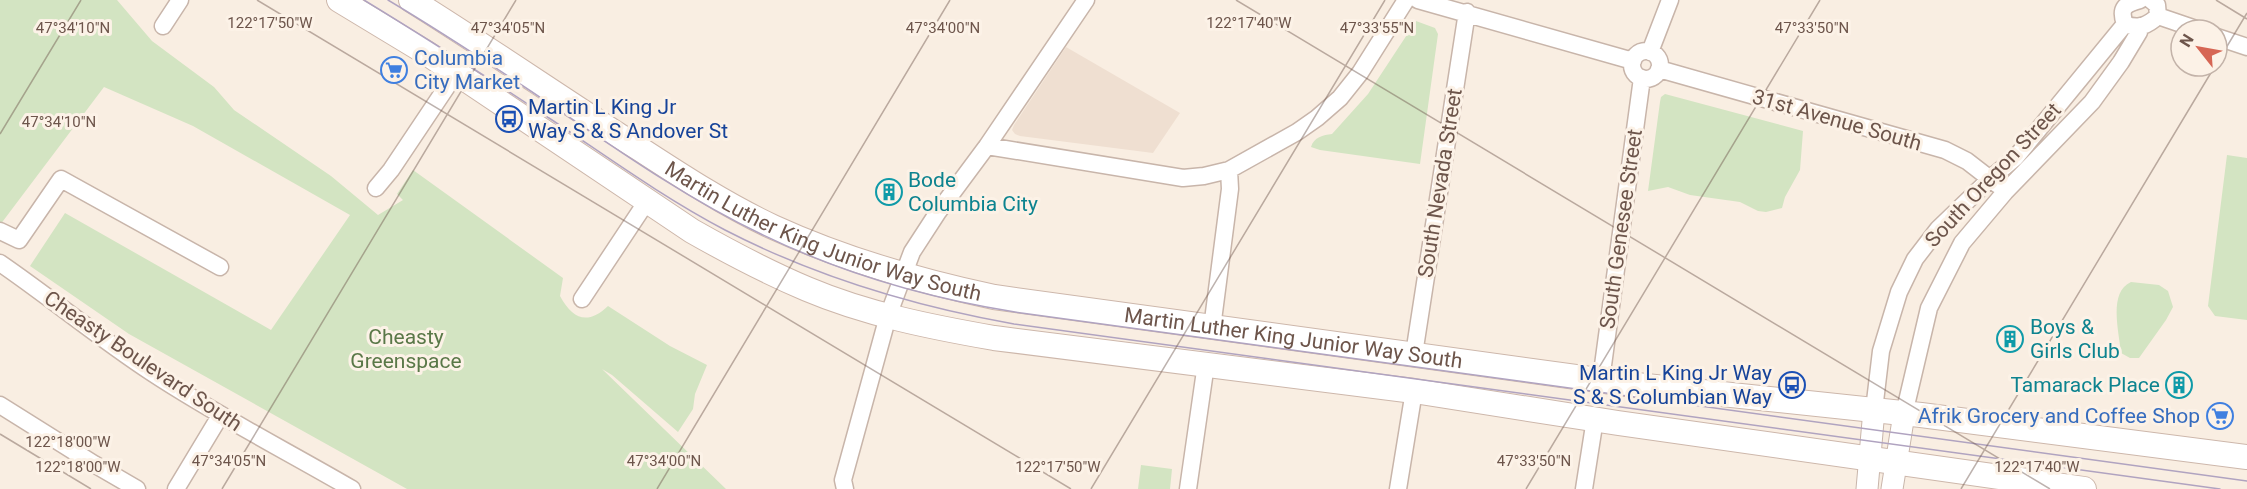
<svg xmlns="http://www.w3.org/2000/svg" width="2247" height="489" font-family="Roboto,sans-serif">
<style>
.residential{fill:#efdfd1}
.green{fill:#d3e4c2}
.lines{fill:none;stroke-linecap:round;stroke-linejoin:round}
.minor-casing{stroke:#c8b5aa;stroke-width:19}
.tertiary-casing{stroke:#c8b5aa;stroke-width:23}
.secondary-casing{stroke:#cdb7ab;stroke-width:26}
.minor{stroke:#fff;stroke-width:16}
.tertiary{stroke:#fff;stroke-width:21}
.secondary{stroke:#fff;stroke-width:24}
.tram{stroke:#b0a3c0;stroke-width:1.5}
.ticks{fill:none;stroke:#6d554b;stroke-width:1.5;stroke-opacity:0.45}
.labels{text-anchor:middle;dominant-baseline:central;stroke-width:6;stroke-linejoin:round;paint-order:stroke}
.shop-label{font-size:21px;fill:#366cbe;stroke:#fcf2e7;text-anchor:start}
.transit-label{font-size:21px;fill:#164399;stroke:#fcf2e7;text-anchor:start}
.street-label{font-size:21px;fill:#6d554b;stroke:#fcf2e7}
.culture-label{font-size:21px;fill:#0d838f;stroke:#fcf2e7;text-anchor:start}
.park-label{font-size:21px;fill:#5a7848;stroke:#fcf2e7}
.ticks-label{font-size:15px;text-anchor:middle;fill:#6d554b;stroke:#fcf2e7;stroke-width:6;stroke-linejoin:round;paint-order:stroke}
</style>
<rect width="100%" height="100%" fill="#f9eee2"/>
<path class="residential" d="M1066,47l114,66 -27,40 -133,-17 -5,-2 -3,-4 2,-5z"/>
<path class="green" d="M0,0h117l35,41 62,46 20,23 97,66 47,39 25,-15 -6,-6 16,-24 150,108 -3,18c13,24 28,29 48,10l62,40 37,19 -12,29 -2,15 -15,23 -66,-57 -10,-6 124,120h-319l-278,-155 -99,-68 35,-53 206,117 79,-115 -157,-89 -89,-39 -104,138z
M1416,21l19,7 3,6 -18,130 -100,-14 -9,-3c3,-10 12,-12 21,-13l36,-40z
M1665,94l138,37 -3,39 -15,27 -3,11 -16,4 -8,-1 -18,-9 -50,-7 -22,-8 -20,4 12,-89 1,-5z
M2227,155l20,3v162l-32,-4 -7,-10z
M2131,282l28,3 9,6 5,16 -7,13 -27,38h-9l-9,-5c-2,-21 -13,-61 10,-71z
M1141,465l31,4 -2,20h-32z"/>
<g class="lines">
<defs>
<path id="minor" d="M1418,0l215,61
M2140,0c-15,4 -21,8 -15,24 14,6 23,1 33,-8l-1,-11 -6,-5
M2158,16l41,14
M163,26l17,-26
M2217,37l30,10
M1632 65a14 14 0 1 1 28 0a14 14 0 1 1-28 0Z
M1650,52l20,-52
M1659,69l286,81 22,11 31,24
M987,146l196,32 21,-2 25,-6 68,-38 20,-14 23,-20 20,-25 46,-73
M376,188l15,-18 65,-97
M0,231l19,9 42,-61 159,88
M0,263c51,35 99,75 151,109 65,43 134,78 201,117
M582,299l65,-98
M1212,328l18,-139 -1,-19
M1414,354l53,-342
M1601,380l41,-302
M0,405l94,59 43,25
M1874,410l7,-59 18,-59 16,-33 23,-30 53,-51 25,-21 109,-133
M1904,414l25,-106 33,-65 43,-51 87,-90 29,-40 18,-30 1,-6
M176,489l44,-73
M845,489l-2,-9 45,-164 24,-64 26,-40 49,-66 99,-146
M1188,489l18,-125
M1398,489l16,-98
M1584,489l11,-70"/>
<path id="tertiary" d="M1867,489l7,-79
M1892,489l12,-75"/>
<g id="secondary">
<path d="M339,0l86,52 267,179c37,21 75,41 115,58 59,25 124,38 187,49l420,53 204,32 466,66"/>
<path id="s1" d="M411,0c77,48 152,100 229,149 43,28 86,56 133,78 70,32 146,54 221,70l633,87 294,31 326,42"/>
</g>
</defs>
<use href="#minor" class="minor-casing"/>
<use href="#tertiary" class="tertiary-casing"/>
<use href="#secondary" class="secondary-casing"/>
<use href="#minor" class="minor"/>
<use href="#tertiary" class="tertiary"/>
<use href="#secondary" class="secondary"/>
<path class="tram" d="M364,0c64,39 126,79 188,120 57,38 112,78 173,110 91,47 188,76 289,94l1206,165
M388,0c57,34 113,71 168,108 66,45 132,91 205,126 80,39 166,64 254,78l1232,169"/>
</g>
<path class="ticks" d="M257,0l814,489M1236,0l814,489M2216,0l31,19M2217,63l30,-50M0,134l81,-134M0,434l91,55M222,489l294,-489M657,489l293,-489M1091,489l294,-489M1526,489l294,-489M1961,489l254,-423"/>
<defs>
<symbol id="supermarket-ring" viewBox="-11 -11 22 22"><circle r="9.5" fill="#fcf2e7" stroke="#3f7fe0" stroke-width="1.5"/><path d="M-6-5.5h2.5l.6 2H6L4.5 2H-2.5L-4.4-4H-6ZM-1.5 3.2a1.3 1.3 0 1 0 .1 0ZM3 3.2a1.3 1.3 0 1 0 .1 0Z" fill="#3f7fe0"/></symbol>
<symbol id="bus-ring" viewBox="-11 -11 22 22"><circle r="9.5" fill="#fcf2e7" stroke="#1a4fb4" stroke-width="1.5"/><path d="M-5-6H5V4H4V6H2V4H-2V6H-4V4H-5ZM-3.5-4V0h7V-4ZM-3.5 1.2v1.5H-2V1.2ZM2 1.2v1.5H3.5V1.2Z" fill="#1a4fb4"/></symbol>
<symbol id="building-ring" viewBox="-11 -11 22 22"><circle r="9.5" fill="#fcf2e7" stroke="#0f9aa8" stroke-width="1.5"/><path d="M-4-6H4V6H1V3H-1V6H-4ZM-2.5-4.3h1.7v1.8h-1.7ZM.8-4.3h1.7v1.8H.8ZM-2.5-1h1.7V.8h-1.7ZM.8-1h1.7V.8H.8Z" fill="#0f9aa8"/></symbol>
</defs>
<g fill-rule="evenodd">
<use href="#supermarket-ring" x="379" y="55" width="30" height="30"/>
<use href="#bus-ring" x="494" y="104" width="30" height="30"/>
<use href="#building-ring" x="874" y="177" width="30" height="30"/>
<use href="#building-ring" x="1995" y="324" width="30" height="30"/>
<use href="#bus-ring" x="1777" y="370" width="30" height="30"/>
<use href="#building-ring" x="2164" y="370" width="30" height="30"/>
<use href="#supermarket-ring" x="2205" y="401" width="30" height="30"/>
</g>
<g class="labels">
<g class="shop-label">
<text x="414" y="58">Columbia<tspan x="414" dy="24">City Market</tspan></text>
<text x="2200" y="416" text-anchor="end">Afrik Grocery and Coffee Shop</text>
</g>
<g class="transit-label">
<text x="528" y="107">Martin L King Jr<tspan x="528" dy="24">Way S &amp; S Andover St</tspan></text>
<text x="1772" y="373" text-anchor="end">Martin L King Jr Way<tspan x="1772" dy="24">S &amp; S Columbian Way</tspan></text>
</g>
<g class="street-label">
<text transform="translate(1837 120) rotate(16)">31st Avenue South</text>
<text transform="translate(1993 175) rotate(-47)">South Oregon Street</text>
<text transform="translate(1440 183) rotate(-81)">South Nevada Street</text>
<text stroke="none"><textPath href="#s1" startOffset="476">Martin Luther King Junior Way South</textPath></text>
<text transform="translate(1621 229) rotate(-82)">South Genesee Street</text>
<text stroke="none"><textPath href="#s1" startOffset="962">Martin Luther King Junior Way South</textPath></text>
<text transform="translate(143 361) rotate(34)">Cheasty Boulevard South</text>
</g>
<g class="culture-label">
<text x="908" y="180">Bode<tspan x="908" dy="24">Columbia City</tspan></text>
<text x="2030" y="327">Boys &amp;<tspan x="2030" dy="24">Girls Club</tspan></text>
<text x="2160" y="385" text-anchor="end">Tamarack Place</text>
</g>
<g class="park-label">
<text x="406" y="337">Cheasty<tspan x="406" dy="24">Greenspace</tspan></text>
</g>
</g>
<g class="ticks-label">
<text x="270" y="28">122°17'50"W</text>
<text x="1249" y="28">122°17'40"W</text>
<text x="73" y="33">47°34'10"N</text>
<text x="508" y="33">47°34'05"N</text>
<text x="943" y="33">47°34'00"N</text>
<text x="1377" y="33">47°33'55"N</text>
<text x="1812" y="33">47°33'50"N</text>
<text x="59" y="127">47°34'10"N</text>
<text x="68" y="447">122°18'00"W</text>
<text x="229" y="466">47°34'05"N</text>
<text x="664" y="466">47°34'00"N</text>
<text x="1534" y="466">47°33'50"N</text>
<text x="78" y="472">122°18'00"W</text>
<text x="1058" y="472">122°17'50"W</text>
<text x="2037" y="472">122°17'40"W</text>
</g>
<g transform="translate(2199 48) rotate(301)"><circle r="28" fill="#fcf2e7" stroke="#c3b3a9" stroke-width="1.5"/>
<path d="M0-4.5L10 22L0 15L-10 22Z" fill="#d66654"/>
<text y="-9" font-size="16" font-weight="bold" text-anchor="middle" fill="#6d554b">N</text>
</g>
</svg>
